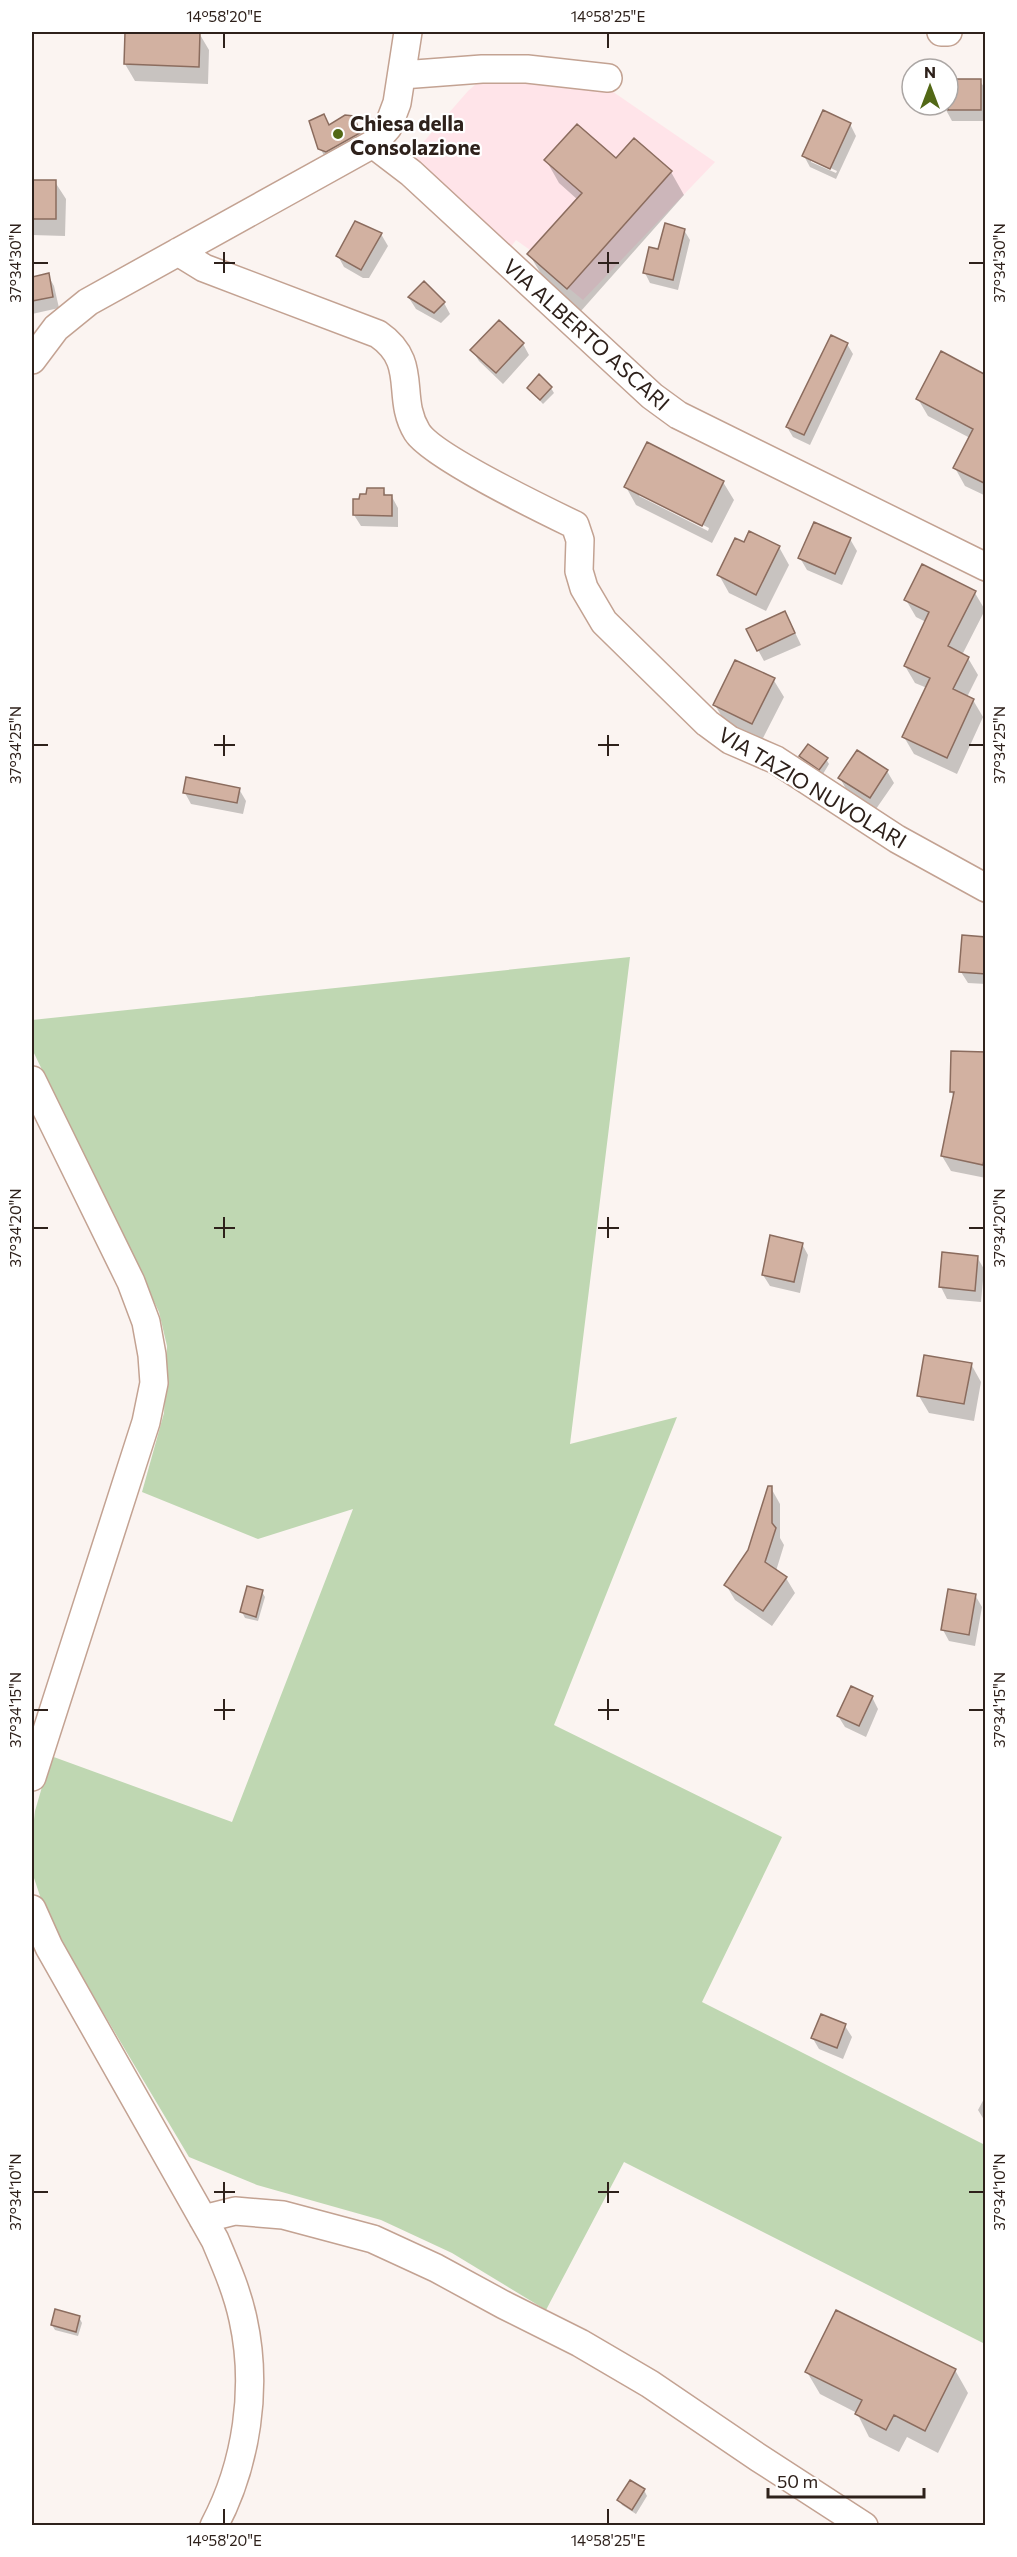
<svg xmlns="http://www.w3.org/2000/svg" width="1017" height="2557" font-family="Commissioner,sans-serif">
<style>
.industrial{fill:#ffe4e9}
.green{fill:#bfd7b2}
.shadow{fill:#0003;fill-rule:evenodd}
.building{fill:#d2b1a1;stroke:#8b6c5e;stroke-width:1.5}
.lines{fill:none;stroke-linecap:round;stroke-linejoin:round}
.minor-casing{stroke:#c3a292;stroke-width:30}
.minor{stroke:#fff;stroke-width:27}
.ticks{fill:none;stroke:#2e211b;stroke-width:2}
.poi-dot{fill:#526816;stroke:#fff;stroke-width:2}
.labels{text-anchor:middle;dominant-baseline:central;stroke-width:4.5;stroke-linejoin:round;paint-order:stroke}
.poi-label{font-size:21px;font-weight:bold;fill:#2e211b;stroke:#fff;text-anchor:start}
.street-label{font-size:21px;fill:#2e211b;stroke:#fff}
.neatline{fill:none;stroke:#2e211b;stroke-width:2}
.ticks-label{font-size:15px;text-anchor:middle;fill:#2e211b}
</style>
<rect width="100%" height="100%" fill="#fbf4f1"/>
<path class="industrial" d="M483,78l123,9 109,75 -132,138 -56,-46 3,-4 -14,-10 -6,8 -95,-85 5,-17 48,-55z"/>
<path class="green" d="M630,957l-60,487 107,-27 -123,308 228,112 -80,165 283,143v199l-361,-182 -78,148 -94,-57 -71,-33 -124,-35 -68,-28 -141,-237 -15,-45 -1,-37 3,-27 16,-55 181,66 121,-313 -95,30 -116,-47 22,-79 3,-67 -8,-34 -127,-263v-29z"/>
<path class="shadow" d="M126,32l73,1 10,17 -1,34 -73,-3 -10,-17z
M948,81h32l6,9v31h-34l-6,-11v-5h2z
M324,116l6,10 23,-9 11,19 -33,32 -11,-20z
M850,124l6,12 -20,43 -26,-12 -6,-11zM811,159l26,12 -1,2 -25,-11z
M546,160h70l55,12 13,23 -103,116 -38,-34 -14,-23 49,-54 -19,-17z
M32,181l23,1 11,17 -1,37 -33,-1z
M684,230l6,10 -12,50 -28,-7 -5,-10 14,-22z
M381,234l7,12 -19,32h-6l-19,-11 -6,-11z
M48,275l6,11 5,22 -27,6v-36z
M409,298l35,5 6,11 -9,9 -25,-14z
M523,344l6,11 -26,29 -24,-23 -7,-11z
M847,344l6,10 -43,91 -17,-8 -6,-10z
M528,388h23l3,5 -11,11z
M986,391v105l-21,-10 -10,-18 15,-30 -42,-22 -10,-17z
M723,482l11,18 -22,43 -76,-38 -10,-18zM639,493l70,35 -1,3 -69,-35z
M383,490l4,7h5l6,11v19l-37,-1 -7,-11 7,-15z
M850,539l7,12 -15,34 -35,-15 -7,-12z
M779,547l10,18 -23,46 -37,-18 -10,-18z
M975,593l10,17 -23,45 6,3 10,17 -11,22 6,3 10,17 -26,57 -43,-20 -10,-17 23,-49 -12,-5 -10,-17 21,-44 -10,-5 -10,-17z
M791,624l10,21 -37,16 -6,-11z
M773,679l11,18 -22,43 -37,-18 -10,-17z
M800,756l26,3 3,5 -6,10 -20,-13z
M887,771l7,12 -18,26 -30,-20 -6,-11z
M239,789l7,12 -3,13 -52,-10 -6,-11z
M986,938v46l-18,-1 -7,-11z
M986,1054v124l-35,-7 -9,-15 12,-59 -3,-6z
M802,1244l6,11 -8,38 -30,-7 -7,-11z
M977,1257l7,12 -3,33 -34,-3 -6,-12z
M971,1364l10,18 -7,39 -45,-8 -10,-17z
M771,1488l9,16v34l4,7 -8,26 10,7 9,15 -23,33 -37,-26 -9,-15 23,-34z
M262,1592l3,5 -7,24 -13,-3 -3,-6z
M975,1595l7,12 -7,39 -26,-5 -6,-11z
M872,1697l6,12 -12,28 -21,-10 -7,-11z
M845,2026l7,11 -9,22 -24,-10 -7,-12z
M986,2095v28l-8,-13z
M79,2317l3,6 -4,13 -23,-6 -3,-5z
M955,2370l13,23 -30,60 -31,-16 -8,15 -30,-15 -12,-24 -37,-19 -13,-22z
M631,2482l13,8 3,6 -11,18 -14,-9 -3,-5z"/>
<path class="building" d="M125,32h75l-1,35 -75,-3z
M948,79h33v31h-33z
M823,110l28,13 -21,46 -28,-13z
M324,114l5,11 16,-10 9,1 6,17 -34,19 -8,-3 -9,-28z
M577,124l39,34 18,-20 38,33 -105,118 -40,-35 55,-61 -38,-33z
M32,180h24v39h-24z
M355,221l27,12 -21,37 -25,-14z
M665,223l20,6 -12,51 -30,-7 6,-26 9,2z
M49,273l4,24 -21,4v-24z
M424,281l21,21 -11,11 -26,-16z
M499,320l25,23 -28,30 -26,-23z
M831,335l17,8 -44,92 -18,-8z
M941,351l45,24v109l-33,-16 20,-39 -57,-30z
M539,374l13,13 -12,13 -13,-12z
M647,442l77,39 -22,45 -78,-39z
M367,488h17v7h8v21l-39,-1v-16h6l1,-5h6z
M814,522l37,16 -16,36 -37,-16z
M749,531l31,15 -24,49 -39,-20 18,-37 9,4z
M922,564l54,27 -28,55 21,11 -16,32 21,10 -27,59 -45,-21 28,-59 -26,-12 25,-54 -25,-12z
M785,611l10,22 -38,18 -11,-22z
M735,660l40,18 -23,46 -39,-19z
M808,744l20,14 -9,12 -20,-14z
M857,750l31,20 -18,28 -32,-20z
M186,777l54,11 -3,15 -54,-10z
M962,935l24,2v37l-27,-2z
M951,1051l35,1v99l-3,14 -42,-9 13,-64h-4z
M770,1235l33,8 -9,39 -32,-7z
M942,1252l36,4 -3,35 -36,-4z
M924,1355l48,8 -8,41 -47,-8z
M768,1486h4v37l4,5 -11,34 22,15 -24,34 -39,-26 24,-35z
M247,1586l16,4 -7,27 -16,-5z
M948,1589l28,5 -7,41 -28,-5z
M851,1686l22,10 -14,30 -22,-10z
M821,2014l25,10 -9,24 -26,-10z
M55,2309l25,7 -4,16 -25,-7z
M836,2310l120,59 -31,62 -31,-16 -8,15 -31,-16 7,-14 -57,-28z
M630,2480l15,9 -13,21 -15,-10z"/>
<g class="lines">
<defs>
<path id="minor" d="M941,32h7
M402,75l80,-6h45l81,9
M373,144l38,29 241,223 26,19 308,152
M178,252l26,16 174,66c42,29 17,62 39,98 15,24 127,78 158,93l5,15 -1,31 5,17 20,34 103,101 23,17 46,20 121,79 89,49
M32,360l24,-32 32,-26 285,-158 15,-17 9,-24 11,-71
M32,1080l99,202 15,40 6,33 2,28 -8,39 -114,355
M32,1909l17,38 166,293c11,26 22,51 28,79 15,68 4,145 -29,207
M203,2219l32,-8 48,4 90,24 63,29 68,37 76,38 70,41 109,74 105,68"/>
</defs>
<use href="#minor" class="minor-casing"/>
<use href="#minor" class="minor"/>
</g>
<path class="ticks" d="M224,33v15M608,33v15M224,252v21M608,252v21M33,263h15M214,263h21M598,263h21M969,263h15M224,735v21M608,735v21M33,745h15M214,745h21M598,745h21M969,745h15M224,1217v21M608,1217v21M33,1228h15M214,1228h21M598,1228h21M969,1228h15M224,1699v21M608,1699v21M33,1710h15M214,1710h21M598,1710h21M969,1710h15M224,2182v21M608,2182v21M33,2192h15M214,2192h21M598,2192h21M969,2192h15M224,2509v15M608,2509v15"/>
<circle class="poi-dot" cx="338" cy="134" r="6"/>
<g class="labels">
<g class="poi-label">
<text x="350" y="122">Chiesa della<tspan x="350" dy="24">Consolazione</tspan></text>
</g>
<g class="street-label">
<text transform="translate(587 334) rotate(42)">VIA ALBERTO ASCARI</text>
<text transform="translate(813 787) rotate(31)">VIA TAZIO NUVOLARI</text>
</g>
</g>
<rect width="1017" height="2557" fill="none" stroke="#ffffff" stroke-width="66"/>
<g transform="translate(930 87)"><circle r="28" fill="#ffffff" stroke="#aba6a4" stroke-width="1.5"/>
<path d="M0-4.5L10 22L0 15L-10 22Z" fill="#526816"/>
<text y="-9" font-size="16" font-weight="bold" text-anchor="middle" fill="#2e211b">N</text>
</g>
<path d="M768 2488v9h156v-9" fill="none" stroke="#2e211b" stroke-width="3"/>
<text x="777" y="2488" font-size="18" fill="#2e211b" stroke="#ffffff" stroke-width="4.5" paint-order="stroke">50 m</text>
<rect x="33" y="33" width="951" height="2491" class="neatline"/>
<g class="ticks-label">
<text x="224" y="22">14°58'20"E</text>
<text x="608" y="22">14°58'25"E</text>
<text transform="translate(16 263) rotate(-90)" y="5">37°34'30"N</text>
<text transform="translate(1000 263) rotate(-90)" y="5">37°34'30"N</text>
<text transform="translate(16 745) rotate(-90)" y="5">37°34'25"N</text>
<text transform="translate(1000 745) rotate(-90)" y="5">37°34'25"N</text>
<text transform="translate(16 1228) rotate(-90)" y="5">37°34'20"N</text>
<text transform="translate(1000 1228) rotate(-90)" y="5">37°34'20"N</text>
<text transform="translate(16 1710) rotate(-90)" y="5">37°34'15"N</text>
<text transform="translate(1000 1710) rotate(-90)" y="5">37°34'15"N</text>
<text transform="translate(16 2192) rotate(-90)" y="5">37°34'10"N</text>
<text transform="translate(1000 2192) rotate(-90)" y="5">37°34'10"N</text>
<text x="224" y="2546">14°58'20"E</text>
<text x="608" y="2546">14°58'25"E</text>
</g>
</svg>
